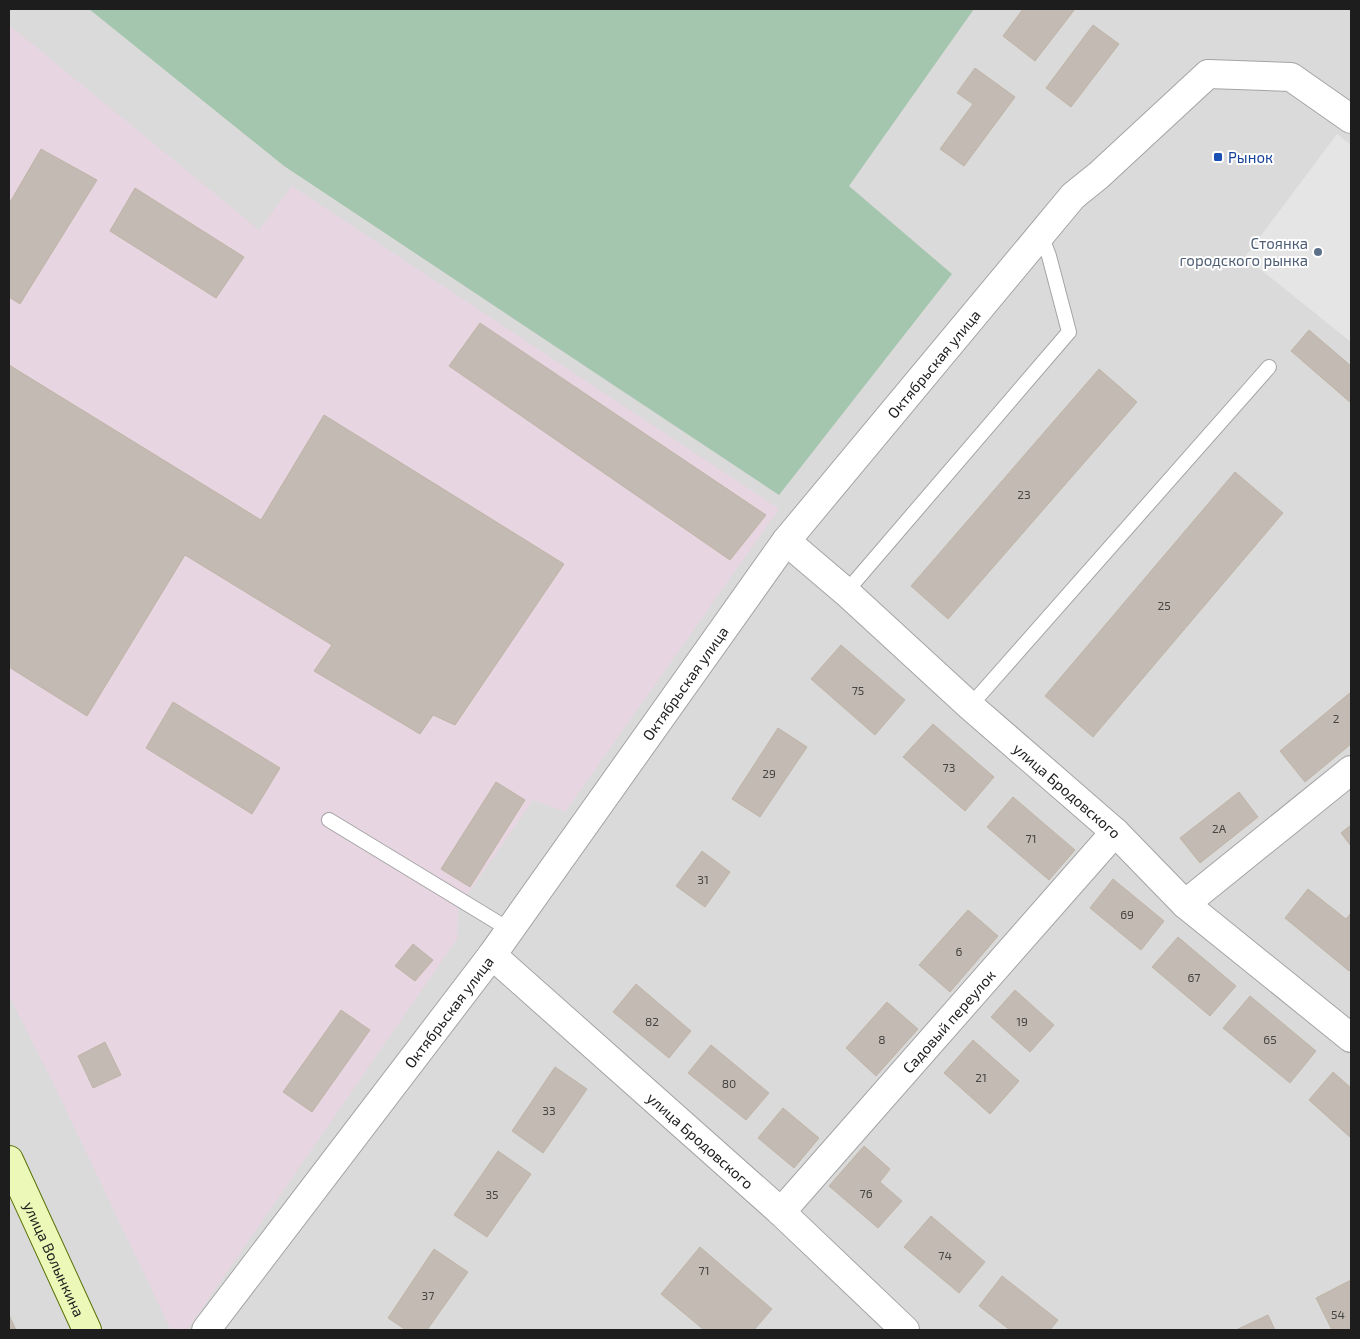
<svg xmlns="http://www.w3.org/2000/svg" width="1360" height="1339" font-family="'Exo 2',sans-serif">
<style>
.residential{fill:#dbdada}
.industrial{fill:#e7d5e1}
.cemetery{fill:#a5c6ae}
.parking{fill:#e5e5e5}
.building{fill:#c3bbb3;stroke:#bfb4a6}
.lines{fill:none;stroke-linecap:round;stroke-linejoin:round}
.lane-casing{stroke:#a4a4a4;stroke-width:16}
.street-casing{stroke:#a4a4a4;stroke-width:30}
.secondary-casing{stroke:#577107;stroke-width:30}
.lane{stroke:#fff;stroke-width:14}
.street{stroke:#fff;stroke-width:28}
.secondary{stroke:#ecf8b8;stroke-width:28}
.transit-dot{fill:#1a4fb4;stroke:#fff;stroke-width:2}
.service-dot{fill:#5c6f8a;stroke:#fff;stroke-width:2}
.labels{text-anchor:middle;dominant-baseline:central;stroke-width:4;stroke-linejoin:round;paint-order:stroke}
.number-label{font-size:12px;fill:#464442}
.transit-label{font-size:15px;fill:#164399;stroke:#fff;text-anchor:start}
.service-label{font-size:15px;fill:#4e5e75;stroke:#fff;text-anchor:end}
.street-label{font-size:15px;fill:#1d1d1d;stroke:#fff}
</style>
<rect width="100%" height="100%" fill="#eeece3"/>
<path class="residential" d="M9,9h1342v1321h-1342z"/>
<path class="industrial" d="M9,25l250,205 33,-44 487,323 -214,303 -32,-12 -75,108 -1,31 -270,391h-16l-115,-241 -47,-93z"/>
<path class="cemetery" d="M89,9h885l-125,177 103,88 -173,221 -495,-329z"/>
<path class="parking" d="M1337,134l14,11v197l-106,-85z"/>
<path class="building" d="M1023,9h52l-40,52 -32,-25z
M1093,25l26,19 -48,63 -25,-19z
M975,68l40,29 -51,69 -24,-17 33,-45 -16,-11z
M41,149l56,31 -77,124 -11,-7v-93z
M135,188l109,69 -28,41 -106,-67z
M480,323l286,192 -36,45 -281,-194z
M1309,330l42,36v37l-60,-52z
M9,365l252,155 63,-105 240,149 -109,161 -22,-10 -13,19 -106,-63 18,-26 -147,-90 -98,161 -78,-49z
M1099,369l38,33 -189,217 -37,-33z
M1235,472l48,41 -190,224 -48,-41z
M841,645l64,55 -30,35 -64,-56z
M1351,692v52l-46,38 -25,-31z
M173,702l107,66 -28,46 -106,-66z
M933,724l61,53 -29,34 -62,-54z
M778,728l29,19 -47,70 -28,-18z
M496,782l29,18 -55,87 -29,-18z
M1239,792l19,25 -58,46 -20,-25z
M1013,797l62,53 -26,30 -62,-53z
M1351,825v21l-10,-13z
M702,851l28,21 -25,35 -29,-21z
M1113,879l51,42 -23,29 -51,-42z
M1308,889l38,30 5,-6v55l-2,3 -64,-53z
M968,910l30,26 -48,56 -31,-27z
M1178,937l58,49 -26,30 -58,-49z
M413,944l20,16 -18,21 -20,-15z
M636,984l55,47 -22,27 -56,-46z
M1015,990l39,35 -24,27 -39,-35z
M1250,996l66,55 -26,32 -67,-55z
M887,1002l31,27 -42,47 -30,-28z
M341,1010l29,20 -58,82 -29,-20z
M973,1040l46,41 -29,33 -46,-41z
M105,1042l16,33 -28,13 -15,-32z
M711,1045l58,48 -23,27 -58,-47z
M555,1067l32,22 -44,64 -31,-22z
M1333,1072l18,16v50l-42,-38z
M783,1108l36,30 -25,30 -36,-30z
M864,1146l26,23 -10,13 22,19 -24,27 -49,-42z
M498,1151l33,23 -44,63 -33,-22z
M931,1216l54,46 -26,31 -55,-46z
M700,1247l72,62 -18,21h-50l-43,-36z
M434,1249l34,23 -41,58h-21l-18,-12z
M1002,1276l56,44 -8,10h-40l-31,-24z
M1351,1280v50h-19l-16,-32z
M9,1315l7,15h-7z
M1268,1315l7,15h-39z"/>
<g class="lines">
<defs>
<path id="lane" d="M846,592l223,-260 -20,-76 -8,-21
M970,706l299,-339
M329,820l181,110"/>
<g id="street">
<path id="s1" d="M786,541l60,51 124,114 145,126 70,72 166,134"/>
<path d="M1185,904l166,-134"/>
<path id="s2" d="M492,955l289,257 124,118"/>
<path id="s3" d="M781,1212l334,-380"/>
<path id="s4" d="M206,1330l286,-375 294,-414 287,-345 26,-21 109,-101 83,3 60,42"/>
</g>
<g id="secondary">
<path id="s5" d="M9,1160l78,170"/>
</g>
</defs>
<use href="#lane" class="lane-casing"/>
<use href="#street" class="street-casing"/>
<use href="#secondary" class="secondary-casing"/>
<use href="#lane" class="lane"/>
<use href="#street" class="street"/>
<use href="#secondary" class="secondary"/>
</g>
<rect class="transit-dot" x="1213" y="152" width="10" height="10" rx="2.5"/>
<circle class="service-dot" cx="1318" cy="252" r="5"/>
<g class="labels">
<g class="number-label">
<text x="1024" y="494">23</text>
<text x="1164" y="605">25</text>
<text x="858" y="690">75</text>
<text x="1336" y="718">2</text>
<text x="949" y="767">73</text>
<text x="769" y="773">29</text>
<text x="1219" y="828">2А</text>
<text x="1031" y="838">71</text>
<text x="703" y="879">31</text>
<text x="1127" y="914">69</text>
<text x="959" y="951">6</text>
<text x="1194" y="977">67</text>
<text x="652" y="1021">82</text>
<text x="1022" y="1021">19</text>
<text x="882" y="1039">8</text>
<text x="1270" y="1039">65</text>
<text x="981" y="1077">21</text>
<text x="729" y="1083">80</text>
<text x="549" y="1110">33</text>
<text x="866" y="1193">76</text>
<text x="492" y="1194">35</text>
<text x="945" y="1255">74</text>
<text x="704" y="1270">71</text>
<text x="428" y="1295">37</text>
<text x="1338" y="1314">54</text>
</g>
<g class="transit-label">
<text x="1228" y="157">Рынок</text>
</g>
<g class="service-label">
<text x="1308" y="243">Cтоянка<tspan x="1308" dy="17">городского рынка</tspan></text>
</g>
<g class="street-label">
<text stroke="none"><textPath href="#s4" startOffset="1210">Октябрьская улица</textPath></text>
<text stroke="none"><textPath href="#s4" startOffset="805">Октябрьская улица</textPath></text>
<text stroke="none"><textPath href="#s1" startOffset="376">улица Бродовского</textPath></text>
<text stroke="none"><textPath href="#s4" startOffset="400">Октябрьская улица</textPath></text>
<text stroke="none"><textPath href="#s3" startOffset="254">Садовый переулок</textPath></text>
<text stroke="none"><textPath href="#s2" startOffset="279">улица Бродовского</textPath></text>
<text stroke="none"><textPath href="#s5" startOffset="109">улица Волынкина</textPath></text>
</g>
</g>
<rect width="1360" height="1339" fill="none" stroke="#1d1d1d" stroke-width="20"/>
</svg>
